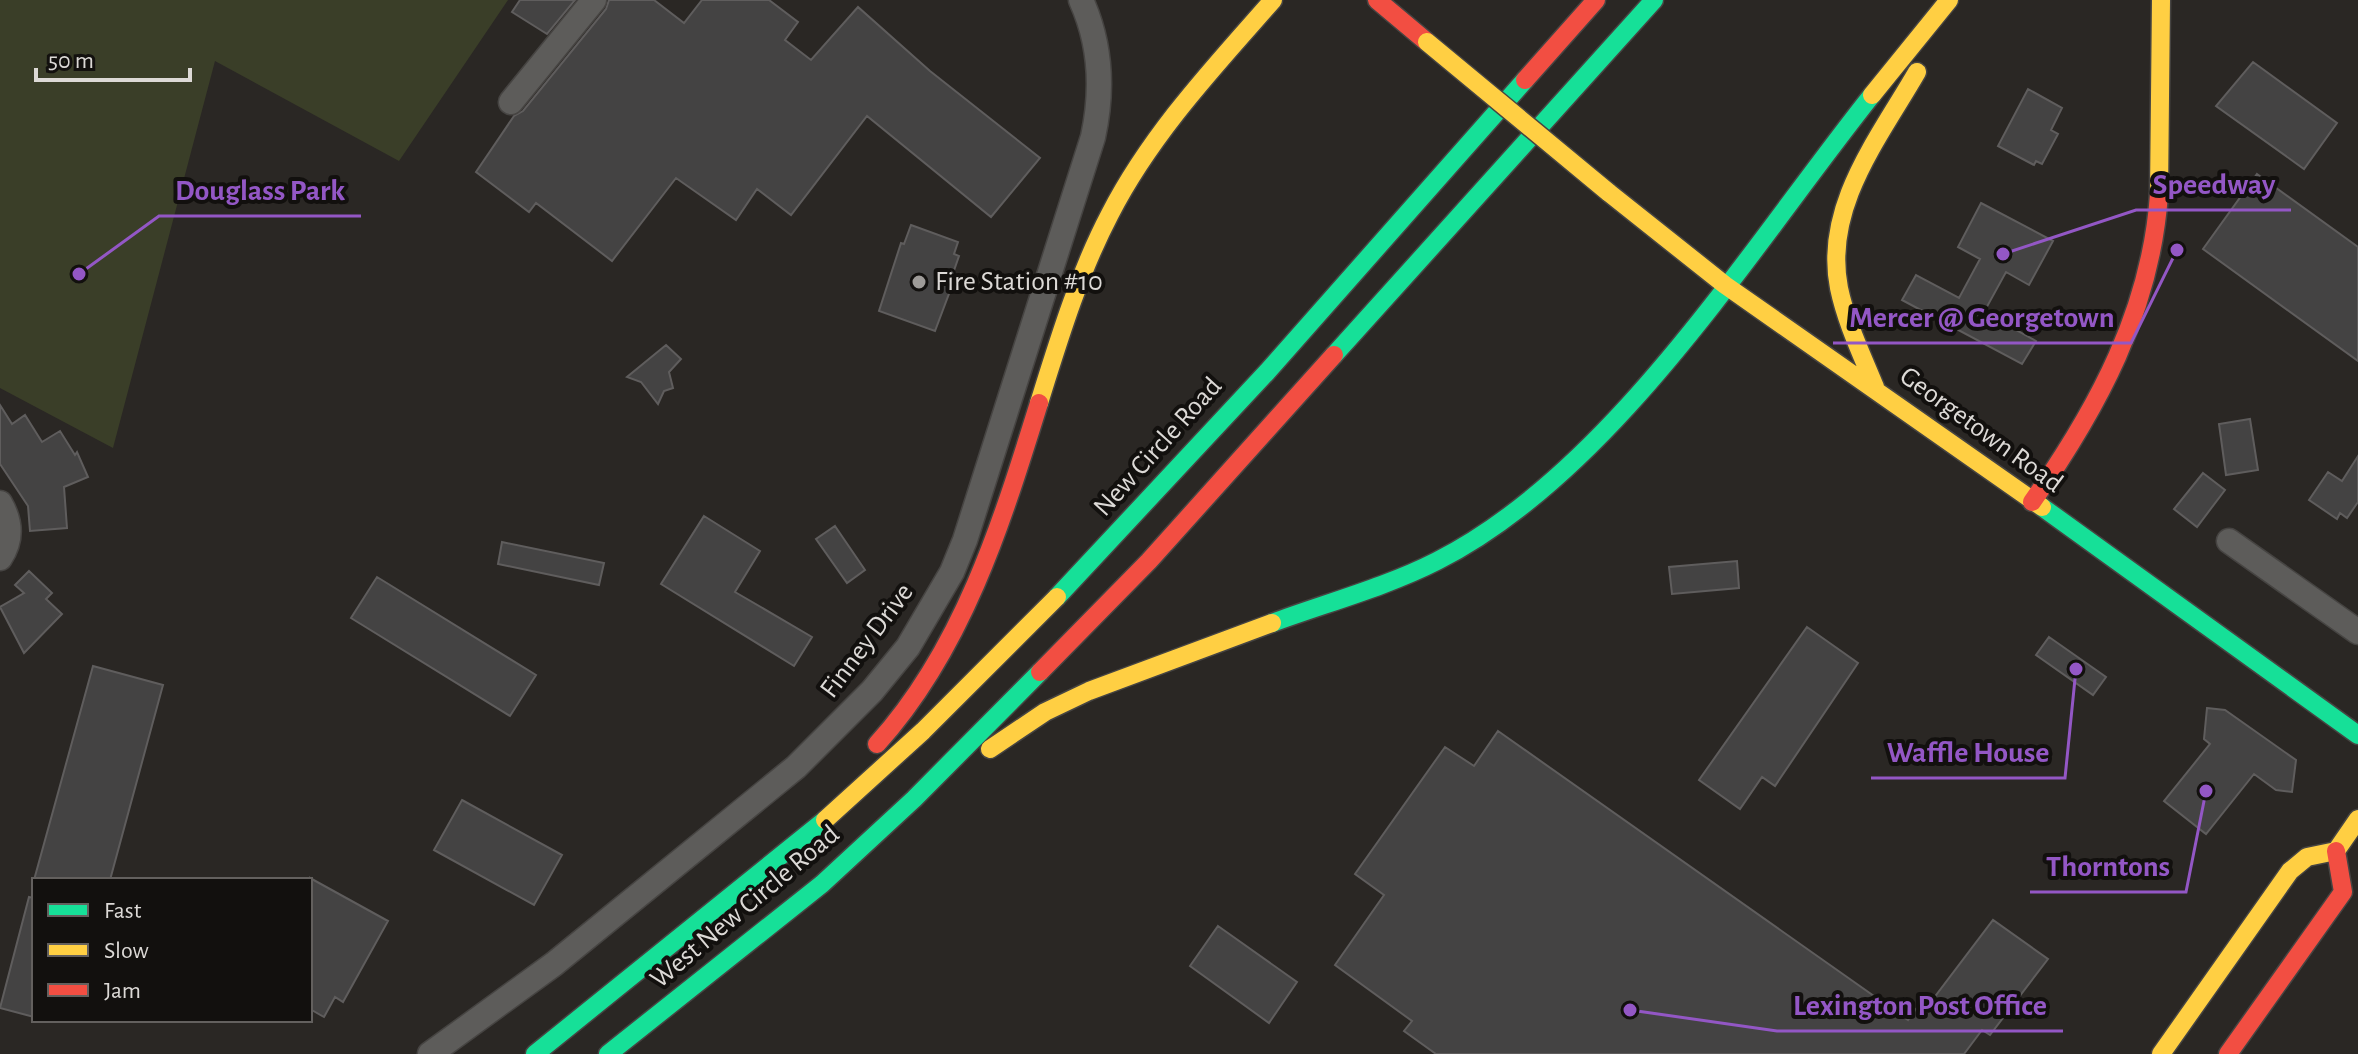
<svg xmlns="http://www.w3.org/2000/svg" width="2358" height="1054" font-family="'Alegreya Sans',sans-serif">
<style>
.green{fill:#3a3e28}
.building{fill:#444343;stroke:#5f5d5d;stroke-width:2}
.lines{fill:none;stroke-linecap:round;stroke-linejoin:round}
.street-casing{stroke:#464442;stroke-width:27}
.fast-casing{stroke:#464442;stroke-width:21}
.slow-casing{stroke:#464442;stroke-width:21}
.jam-casing{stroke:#464442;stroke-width:21}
.street{stroke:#5d5c5a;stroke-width:24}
.fast{stroke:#16e098;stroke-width:18}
.slow{stroke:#ffcf43;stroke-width:18}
.jam{stroke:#f24e42;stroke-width:18}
.slow-bridge-casing{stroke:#464442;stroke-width:21;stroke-linecap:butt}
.slow-bridge{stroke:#ffcf43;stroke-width:18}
.poi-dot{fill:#9e9b98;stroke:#12100e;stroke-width:3}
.labels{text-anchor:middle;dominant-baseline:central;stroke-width:8;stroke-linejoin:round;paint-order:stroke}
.poi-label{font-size:28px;fill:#dcd9d6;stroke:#12100e;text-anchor:start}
.street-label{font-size:28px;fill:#dcd9d6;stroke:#12100e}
.leader{fill:none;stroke:#9357c5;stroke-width:3}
.callout-dot{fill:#9357c5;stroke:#12100e;stroke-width:3}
.callout-label{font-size:30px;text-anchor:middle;font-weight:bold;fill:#9357c5;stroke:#12100e;stroke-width:8;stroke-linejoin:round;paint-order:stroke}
</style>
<rect width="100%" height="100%" fill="#2a2724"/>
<path class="green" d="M0,0h508l-109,161 -184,-100 -102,387 -113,-60z"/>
<path class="building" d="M520,0h55l-28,34 -35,-22z
M609,0h45l30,23 18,-23h67l29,22 -13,18 26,20 47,-53 72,64 110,87 -49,59 -124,-101 -76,99 -34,-26 -21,31 -60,-42 -64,83 -76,-58 -7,9 -53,-40 38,-56 9,-5 83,-102z
M2253,62l84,61 -33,46 -88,-63z
M2028,89l34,19 -11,22 7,4 -16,30 -6,-3 -2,4 -36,-19z
M2257,174l101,73v114l-155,-112z
M1981,203l72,38 -24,44 -23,-13 -22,40 52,29 -14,23 -120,-64 14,-25 43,23 21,-39 -22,-12z
M911,225l47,17 -4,12 5,2 -9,26 3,1 -18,48 -56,-20 22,-68 3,1z
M666,345l15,14 -12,13 4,16 -9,3 -6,13 -17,-22 -14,-5z
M0,405l12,19 13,-9 17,27 18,-11 15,24 2,-3 11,25 -24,10 3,41 -37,3 -2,-25 -28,-42z
M2250,419l8,51 -32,5 -7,-51z
M2358,456v46l-11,16 -7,-5 -3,6 -28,-19 19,-28 14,9z
M2203,473l22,17 -28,37 -23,-18z
M704,516l56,35 -25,41 77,45 -18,29 -133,-82z
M835,526l30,44 -18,13 -31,-44z
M502,542l102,21 -5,22 -101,-21z
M1737,561l2,27 -67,6 -3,-27z
M29,571l23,22 -6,6 16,15 -38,39 -24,-46 24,-14 -9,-8z
M377,577l159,98 -26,41 -159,-98z
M1807,627l51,36 -83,123 -13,-9 -22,32 -41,-29z
M2049,637l57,40 -13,18 -57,-40z
M93,666l70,19 -53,195h-76z
M2207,708l18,2 71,50 -4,32 -16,-2 -22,-16 -48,60 -42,-33 46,-57 -6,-5z
M1498,731l410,289 16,-22 6,5 63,-83 55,39 -58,76 -8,-5 -18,24h-528l-32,-23 8,-10 -77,-56 49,-70 -29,-21 90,-127 29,19z
M462,800l100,55 -28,50 -100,-55z
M310,878l78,43 -45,81 -8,-5 -11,20 -14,-8z
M29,897l5,1v119l-34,-9z
M1218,926l79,56 -28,41 -79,-57z"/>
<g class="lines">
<defs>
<path id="street" d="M511,102l83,-102
M0,503c11,19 12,37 0,55
M2229,541l129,91
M430,1054l124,-90 242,-197 76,-76 36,-44 44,-75 13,-32 128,-403c10,-46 8,-93 -12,-137"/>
<path id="fast" d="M1334,355l320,-355
M2042,507l316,228
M1057,597l210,-225 258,-292
M1272,623c54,-20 114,-36 165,-62 176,-89 313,-313 435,-466
M535,1054l290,-234
M608,1054l214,-170 92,-85 126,-127"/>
<path id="slow" d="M1872,95l77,-95
M1608,192l117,93 317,222
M2159,194l2,-194
M1875,387c-13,-32 -29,-65 -36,-99 -16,-81 40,-150 78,-216
M1039,403c20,-64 40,-130 71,-189 41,-80 104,-147 163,-214
M990,749l55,-37 44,-21 183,-68
M825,820l98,-89 134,-134
M2161,1054l129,-183 17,-14 29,-6 22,-32"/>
<path id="jam" d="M1377,0l50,42
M1525,80l71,-80
M2032,502c66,-94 119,-192 127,-308
M1040,672l109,-111 185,-206
M877,744c86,-95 125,-222 162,-341
M2228,1054l115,-162 -7,-41"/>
</defs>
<use href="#street" class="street-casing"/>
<use href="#fast" class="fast-casing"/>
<use href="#slow" class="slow-casing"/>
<use href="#jam" class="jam-casing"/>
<use href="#street" class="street"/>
<use href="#fast" class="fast"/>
<use href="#slow" class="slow"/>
<use href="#jam" class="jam"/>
<defs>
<path id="slow-bridge" d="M1427,42l181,150"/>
</defs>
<use href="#slow-bridge" class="slow-bridge-casing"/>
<use href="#slow-bridge" class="slow-bridge"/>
</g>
<circle class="poi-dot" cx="919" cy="282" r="8"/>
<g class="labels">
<g class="poi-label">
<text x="935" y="282">Fire Station #10</text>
</g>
<g class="street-label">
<text transform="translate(1981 430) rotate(36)">Georgetown Road</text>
<text transform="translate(1158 447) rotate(-48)">New Circle Road</text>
<text transform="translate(867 641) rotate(-53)">Finney Drive</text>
<text transform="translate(745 907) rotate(-40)">West New Circle Road</text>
</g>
</g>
<path class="leader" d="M2003 254L2136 210H2291M79 274L159 216H361M2177 250L2131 343H1833M2076 669L2065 778H1871M2206 791L2186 892H2030M1630 1010L1777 1031H2063"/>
<g class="callout-dot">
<circle cx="2003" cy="254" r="8"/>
<circle cx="79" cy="274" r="8"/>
<circle cx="2177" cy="250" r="8"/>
<circle cx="2076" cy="669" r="8"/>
<circle cx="2206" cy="791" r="8"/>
<circle cx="1630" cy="1010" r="8"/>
</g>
<g class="callout-label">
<text x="2214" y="194">Speedway</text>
<text x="260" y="200">Douglass Park</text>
<text x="1982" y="327">Mercer @ Georgetown</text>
<text x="1968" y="762">Waffle House</text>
<text x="2108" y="876">Thorntons</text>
<text x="1920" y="1015">Lexington Post Office</text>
</g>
<rect x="32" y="878" width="280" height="144" fill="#12100e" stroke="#63605e" stroke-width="2"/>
<rect x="48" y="904" width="40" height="12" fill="#16e098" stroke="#63605e" stroke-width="2"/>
<text x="104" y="918" font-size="24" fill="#dcd9d6">Fast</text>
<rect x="48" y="944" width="40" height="12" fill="#ffcf43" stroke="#63605e" stroke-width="2"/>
<text x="104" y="958" font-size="24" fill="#dcd9d6">Slow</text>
<rect x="48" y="984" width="40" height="12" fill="#f24e42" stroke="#63605e" stroke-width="2"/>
<text x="104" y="998" font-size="24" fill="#dcd9d6">Jam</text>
<path d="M36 68v12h154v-12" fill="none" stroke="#dcd9d6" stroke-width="4"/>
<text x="48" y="68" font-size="24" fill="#dcd9d6" stroke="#12100e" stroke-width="6" paint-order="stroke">50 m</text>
</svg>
